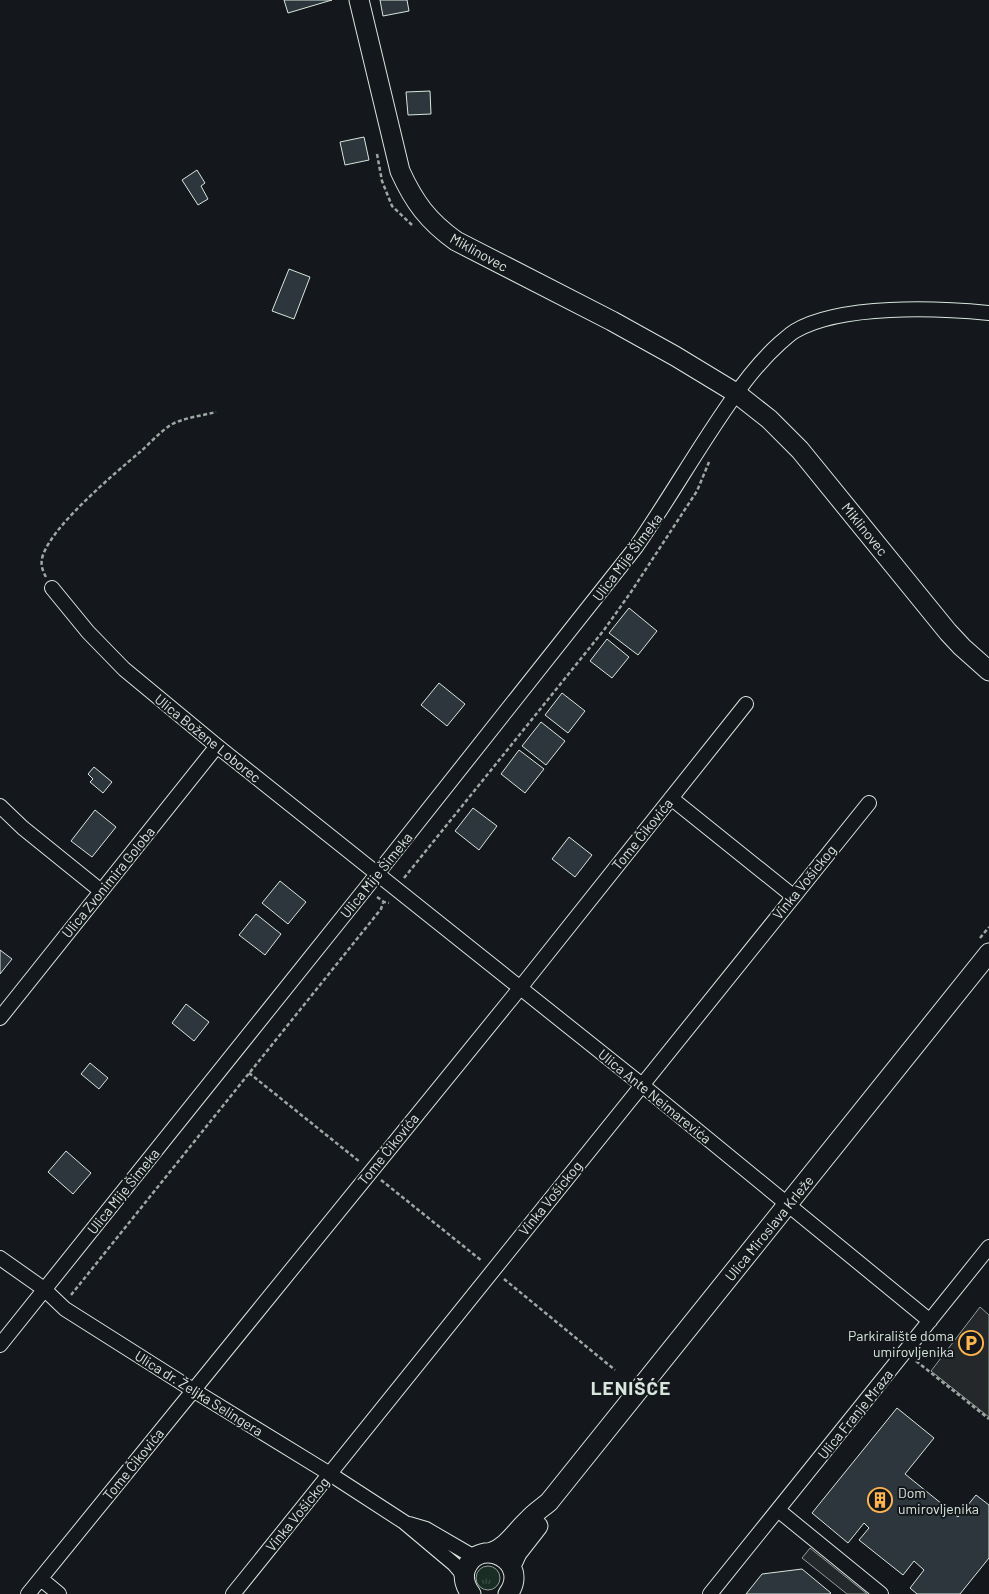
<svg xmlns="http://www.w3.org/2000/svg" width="989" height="1594" font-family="Barlow,sans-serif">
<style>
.grass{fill:url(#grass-tufts);stroke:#939e99}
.parking{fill:#24282b;stroke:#939e99}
.building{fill:#2c363c;stroke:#d8e6dc}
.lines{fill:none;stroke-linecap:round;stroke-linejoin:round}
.street-casing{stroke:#d8e6dc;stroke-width:16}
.secondary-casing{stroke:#d8e6dc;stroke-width:21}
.path{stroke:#9da8a2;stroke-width:2.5;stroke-dasharray:4 2.5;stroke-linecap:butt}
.street{stroke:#14181c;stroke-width:14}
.secondary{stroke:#14181c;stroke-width:19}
.labels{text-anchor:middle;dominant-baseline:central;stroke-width:4;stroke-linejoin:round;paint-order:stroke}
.street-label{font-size:14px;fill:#d8e6dc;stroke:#14181c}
.poi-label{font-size:14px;fill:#d8e6dc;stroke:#14181c;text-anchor:end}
.district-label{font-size:19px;font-weight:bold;letter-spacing:1px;fill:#d8e6dc;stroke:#14181c}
</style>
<defs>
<pattern id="grass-tufts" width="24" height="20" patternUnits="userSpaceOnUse" patternTransform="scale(1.25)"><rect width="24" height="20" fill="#1a2d24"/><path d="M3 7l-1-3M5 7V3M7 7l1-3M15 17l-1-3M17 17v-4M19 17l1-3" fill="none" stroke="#3b4b43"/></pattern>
</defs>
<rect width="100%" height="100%" fill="#14181c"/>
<path class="grass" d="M476 1578a12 12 0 1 1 24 0a12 12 0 1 1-24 0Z"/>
<path class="parking" d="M980,1307l9,8v102l-58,-46z
M810,1548l57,46h-20l-45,-36z"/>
<path class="building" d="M284,0h48l-44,13z
M380,0h27l2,11 -26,5z
M430,91l1,23 -23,1 -2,-23z
M364,137l5,23 -24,5 -5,-23z
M197,170l8,13 -4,3 7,13 -10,6 -16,-25z
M289,269l21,8 -16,42 -22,-8z
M629,608l28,23 -19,24 -29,-22z
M607,639l22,18 -17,21 -22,-17z
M439,683l26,21 -18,22 -26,-21z
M562,693l23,18 -17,22 -23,-18z
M541,722l24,19 -19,24 -24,-19z
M519,750l25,19 -19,24 -24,-19z
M94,767l18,15 -9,11 -13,-11 3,-3 -5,-5z
M473,808l24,18 -18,24 -24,-19z
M95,810l21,17 -24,30 -21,-16z
M569,837l23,18 -17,22 -23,-18z
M280,881l26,21 -18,22 -26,-21z
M256,914l25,20 -16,21 -26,-20z
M0,950l12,9 -12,15z
M186,1004l23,18 -15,19 -22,-18z
M90,1063l18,15 -9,11 -18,-15z
M66,1151l25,22 -18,21 -25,-22z
M897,1408l37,30 -29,36 53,43 18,-22 13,10v53l-29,36h-43l-7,-6 14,-18 -10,-9 -11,14 -44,-35 10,-12 -5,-5 -16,20 -36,-30z
M802,1569l29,24 -2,1h-83l16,-20z"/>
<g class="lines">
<defs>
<path id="street" d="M52,588l36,44 36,37 93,77 425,339 288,236
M671,798l122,98
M0,806l23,22 78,63
M0,1018l217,-272
M0,1258l44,31 21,20 128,81 137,84 74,48 50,42 6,7 4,8
M0,1345l366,-457 270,-341c33,-48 62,-99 95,-146 15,-22 30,-41 49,-58 5,-4 10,-9 15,-12 46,-27 142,-23 194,-18
M778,1510l103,84
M409,1524l17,5 43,25 8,2
M41,1579l18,15
M28,1594l484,-596 234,-294
M233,1594l636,-791
M710,1594l279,-347"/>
<path id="secondary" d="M359,0l41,171c14,31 28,50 56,70l156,80 63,35 61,37 33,26 31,31 148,182 14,15 27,24
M490,1553c17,-6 25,-21 38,-33 6,-7 14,-12 21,-18l440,-549
M511,1566l6,-13 21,-27
M471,1594c-6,-8 -9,-16 -5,-26 15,-33 65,-6 42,26"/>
</defs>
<use href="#street" class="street-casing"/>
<use href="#secondary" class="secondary-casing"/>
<path class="path" d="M377,154l5,27 10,25 20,19
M46,577c-4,-7 -6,-14 -3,-22 11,-31 71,-81 97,-103 9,-8 18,-18 29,-26 12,-8 32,-10 47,-14
M404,878l200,-248 27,-38 66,-101 12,-29
M377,897l7,5 5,1
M980,938l9,-11
M249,1073l111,89
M381,1180l101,81
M504,1279l111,91
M71,1295l310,-386 2,-6
M916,1361l73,58"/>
<use href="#street" class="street"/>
<use href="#secondary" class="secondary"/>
</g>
<defs>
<symbol id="parking-ring" viewBox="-11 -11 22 22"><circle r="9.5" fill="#14181c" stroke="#ffb74d" stroke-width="1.5"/><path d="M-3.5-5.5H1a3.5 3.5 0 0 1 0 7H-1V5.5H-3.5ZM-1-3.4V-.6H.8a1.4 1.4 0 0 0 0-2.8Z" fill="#ffb74d"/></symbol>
<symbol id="building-ring" viewBox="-11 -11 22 22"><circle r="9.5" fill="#14181c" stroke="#ffb74d" stroke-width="1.5"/><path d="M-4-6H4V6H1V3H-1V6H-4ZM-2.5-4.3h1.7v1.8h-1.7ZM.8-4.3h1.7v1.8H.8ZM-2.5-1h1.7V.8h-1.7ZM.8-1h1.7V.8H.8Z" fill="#ffb74d"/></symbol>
</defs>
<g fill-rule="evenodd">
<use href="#parking-ring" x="957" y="1329" width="28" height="28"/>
<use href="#building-ring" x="866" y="1486" width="28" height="28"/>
</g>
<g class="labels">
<g class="street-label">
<text transform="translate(479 252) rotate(29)">Miklinovec</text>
<text transform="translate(865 529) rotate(51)">Miklinovec</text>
<text transform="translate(627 557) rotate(-53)">Ulica Mije Šimeka</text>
<text transform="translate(208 738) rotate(39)">Ulica Božene Loborec</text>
<text transform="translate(642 834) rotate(-51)">Tome Čikovića</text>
<text transform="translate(376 875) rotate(-51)">Ulica Mije Šimeka</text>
<text transform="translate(108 882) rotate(-51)">Ulica Zvonimira Goloba</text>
<text transform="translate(804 882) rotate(-51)">Vinka Vošickog</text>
<text transform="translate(655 1096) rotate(39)">Ulica Ante Neimarevića</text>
<text transform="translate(388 1149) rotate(-51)">Tome Čikovića</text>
<text transform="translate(123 1191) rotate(-51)">Ulica Mije Šimeka</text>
<text transform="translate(550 1198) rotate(-51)">Vinka Vošickog</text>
<text transform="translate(769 1228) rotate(-51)">Ulica Miroslava Krleže</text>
<text transform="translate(199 1393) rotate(32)">Ulica dr. Željka Selingera</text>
<text transform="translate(855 1414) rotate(-51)">Ulica Franje Mraza</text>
<text transform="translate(133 1464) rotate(-51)">Tome Čikovića</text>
<text transform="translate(297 1514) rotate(-51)">Vinka Vošickog</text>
</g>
<g class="poi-label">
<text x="954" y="1335">Parkiralište doma<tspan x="954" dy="16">umirovljenika</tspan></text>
<text x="898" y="1492" text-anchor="start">Dom<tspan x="898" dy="16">umirovljenika</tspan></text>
</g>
<g class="district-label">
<text x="631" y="1387">LENIŠĆE</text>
</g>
</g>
</svg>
